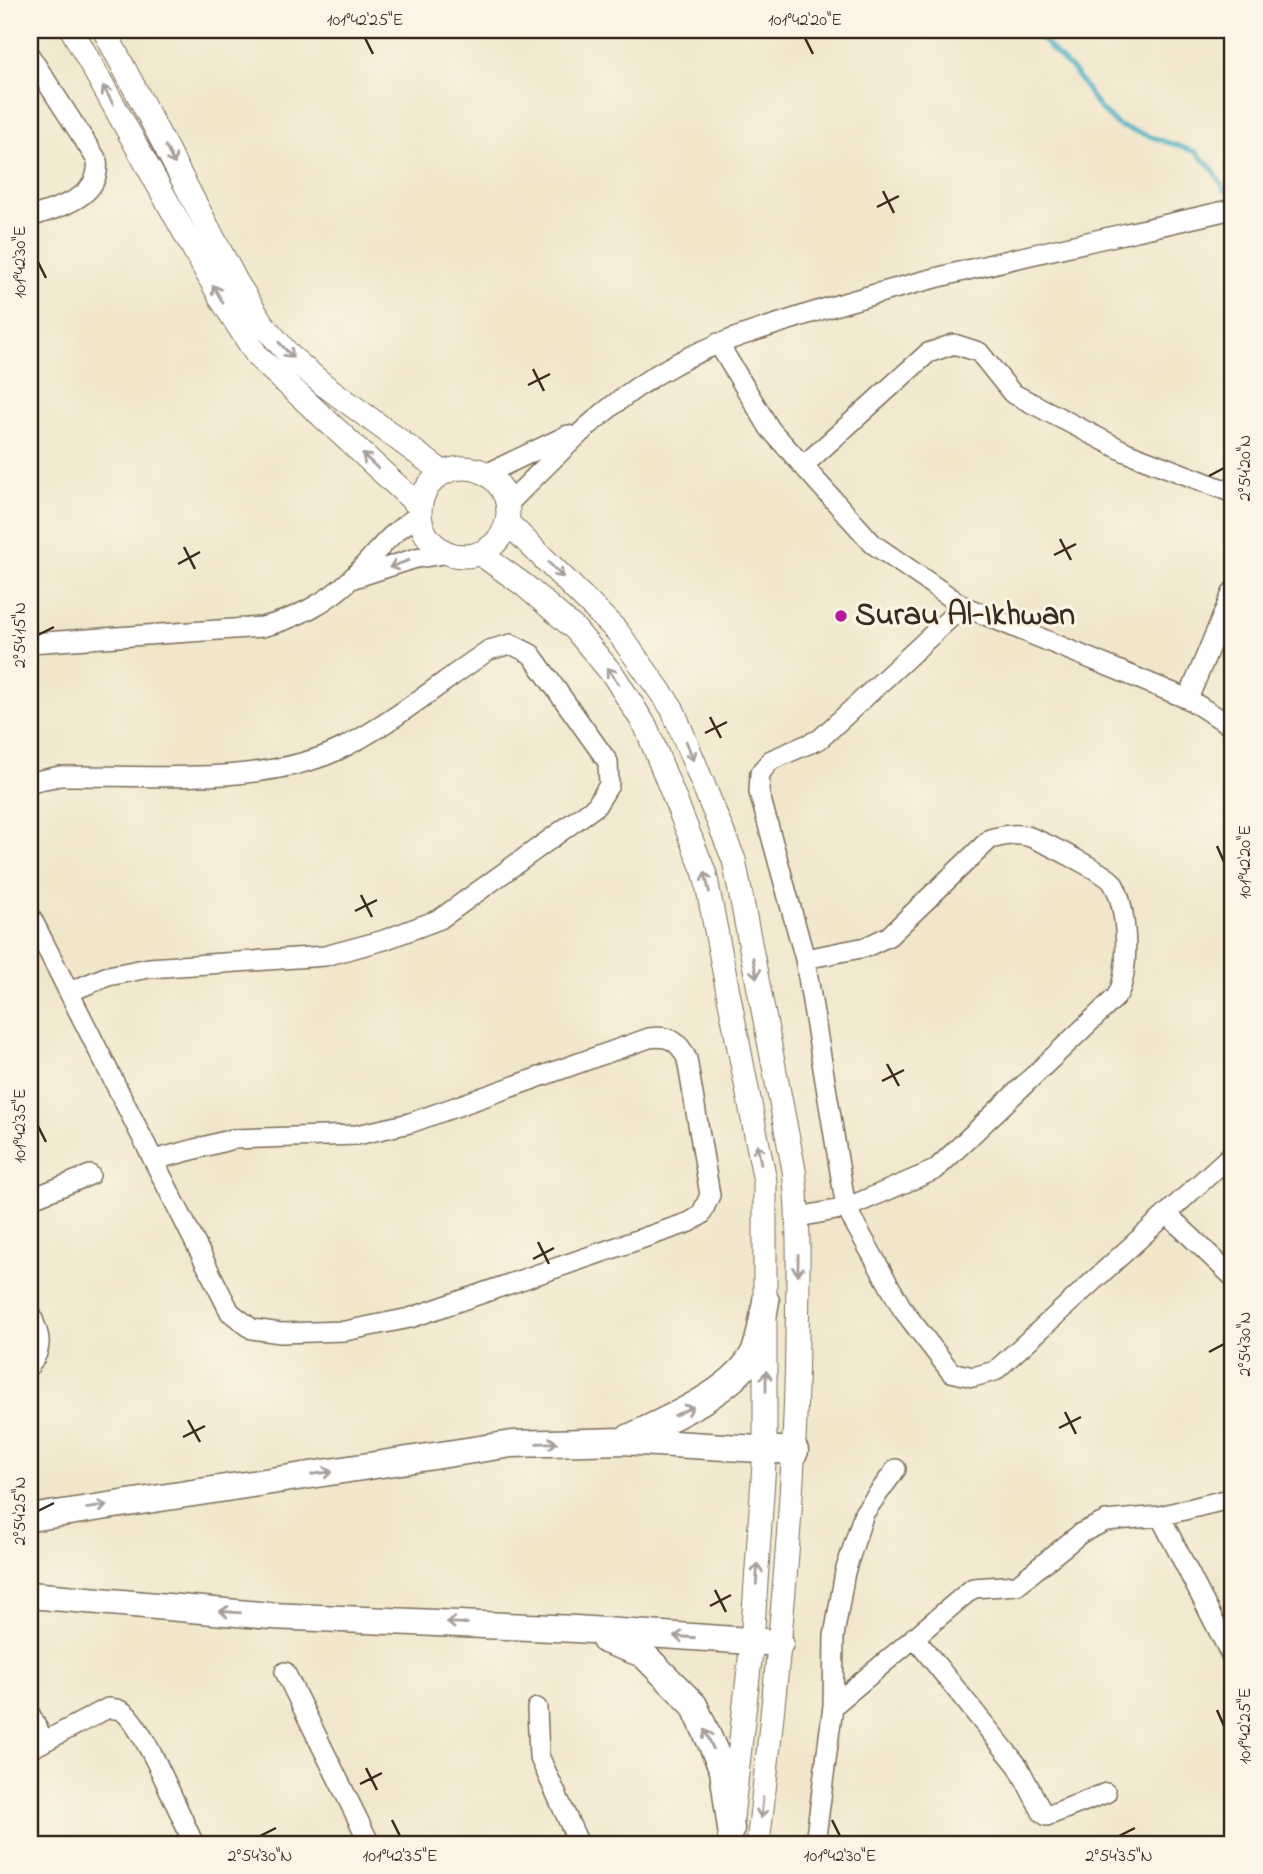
<svg xmlns="http://www.w3.org/2000/svg" width="1263" height="1874" font-family="'Indie Flower',sans-serif">
<style>
.lines{fill:none;stroke-linecap:round;stroke-linejoin:round}
.stream{stroke:#44adc3;stroke-width:5}
.minor-casing{stroke:#7b6c5a;stroke-width:22}
.tertiary-casing{stroke:#7b6c5a;stroke-width:25}
.secondary-casing{stroke:#7b6c5a;stroke-width:29}
.minor{stroke:#fff;stroke-width:19}
.tertiary{stroke:#fff;stroke-width:23}
.secondary{stroke:#fff;stroke-width:26}
.oneway{stroke:#a79f9a}
.ticks{fill:none;stroke:#3b2a1e;stroke-width:2.5}
.poi-dot{fill:#b5179e;stroke:#fcf5e5;stroke-width:2.5}
.labels{text-anchor:middle;dominant-baseline:central;stroke-width:6;stroke-linejoin:round;paint-order:stroke}
.poi-label{font-size:32px;font-weight:bold;fill:#3b2a1e;stroke:#fcf5e5;text-anchor:start}
.neatline{fill:none;stroke:#3b2a1e;stroke-width:2.5}
.ticks-label{font-size:18px;text-anchor:middle;fill:#3b2a1e}
</style>
<rect width="100%" height="100%" fill="#fcf5e5"/>
<filter id="ink" filterUnits="userSpaceOnUse"><feTurbulence type="fractalNoise" baseFrequency=".0143" numOctaves="2"/><feDisplacementMap in="SourceGraphic" scale="14" xChannelSelector="R" yChannelSelector="G"/><feConvolveMatrix kernelMatrix="1 2 1 2 8 2 1 2 1" color-interpolation-filters="sRGB"/></filter>
<filter id="wash" filterUnits="userSpaceOnUse"><feTurbulence type="fractalNoise" baseFrequency=".00686" numOctaves="4" result="noise"/><feDisplacementMap in="SourceGraphic" scale="28" xChannelSelector="R" yChannelSelector="G"/><feGaussianBlur stdDeviation="1.57" result="paint"/><feColorMatrix in="noise" values="0 0 0 0 0 0 0 0 0 0 0 0 0 0 0 0 0 1.4 0 .05"/><feComposite in="paint" operator="in"/></filter>
<g filter="url(#wash)">
<rect width="100%" height="100%" fill="#f1e6ca"/>
<g class="lines">
<path class="stream" d="M1032,30l43,43 25,36 19,17 77,26 17,17 12,22"/>
</g>
</g>
<g filter="url(#ink)">
<g class="lines">
<defs>
<path id="minor" d="M30,56l67,104c5,38 -38,47 -67,57
M718,343l52,86 103,115 90,62 225,93 45,28
M803,466l125,-113 26,-9 25,8 33,41 114,59 107,41
M486,474l82,-39
M507,505c53,-53 103,-107 170,-142 43,-23 89,-35 134,-50 138,-43 281,-71 422,-104
M351,579l65,-21 33,-5
M963,606l-143,133 -49,21 -11,13 -1,19 46,167 41,249 57,102 48,62 22,5 22,-6 238,-218
M30,643l232,-16c33,-8 66,-25 90,-49 26,-26 35,-44 68,-63
M1188,699l45,-108
M30,782l30,-6c85,-1 212,11 288,-31 48,-25 95,-64 141,-95l22,-6 20,10 77,108 1,23 -13,21 -156,113 -56,21 -59,16 -176,12 -41,8 -39,16
M30,915l200,397 22,17 29,4 64,-2 65,-13 280,-96 11,-7 9,-20 -23,-136c-8,-18 -18,-24 -38,-21l-239,85 -53,12 -124,4 -79,21
M30,1199l60,-24
M1167,1214l66,63
M799,1217l47,-9 89,-38 181,-173c15,-20 12,-94 -4,-115 -6,-9 -72,-42 -85,-46 -13,-3 -25,0 -37,3l-101,97 -23,11 -61,12
M30,1312c9,21 15,34 0,53
M1160,1516l73,143
M914,1637l104,129 24,46 5,4 59,-23
M285,1672l85,172
M833,1706l140,-118 44,-3 64,-52 25,-12 54,-5 73,-18
M537,1708l2,48 40,88
M30,1714l14,27
M30,1749l78,-41c8,1 14,1 20,8 22,25 50,95 66,128
M815,1844l18,-138 1,-70 11,-64 19,-59 32,-44"/>
<path id="tertiary" d="M72,30l151,272 35,55 162,150
M104,30l132,251 26,42 28,33 34,29 120,88
M420 512a44 44 0 1 1 88 0a44 44 0 1 1-88 0Z
M507,522l110,109 55,77 62,152 60,310c6,57 4,113 3,170 -2,169 -20,336 -39,504
M479,553l45,32 51,44 39,47 32,51 59,147 60,307v268l-13,193 -23,202"/>
<path id="secondary" d="M624,1440c39,-19 115,-49 132,-92 5,-14 7,-32 10,-47
M30,1518l482,-74 110,-3 173,10
M30,1595l241,21 305,13 204,14
M605,1640l38,14 51,51 29,65 8,59"/>
</defs>
<use href="#minor" class="minor-casing"/>
<use href="#tertiary" class="tertiary-casing"/>
<use href="#secondary" class="secondary-casing"/>
<use href="#minor" class="minor"/>
<use href="#tertiary" class="tertiary"/>
<use href="#secondary" class="secondary"/>
</g>
<defs><path id="oneway-shaft" d="M-6 0H5M1.5-3L5.5 0L1.5 3" fill="none" stroke-width="1.6" stroke-linecap="round" stroke-linejoin="round" transform="scale(1.75)"/></defs>
<g class="oneway">
<use href="#oneway-shaft" transform="translate(108 95) rotate(-119)"/>
<use href="#oneway-shaft" transform="translate(170 155) rotate(62)"/>
<use href="#oneway-shaft" transform="translate(218 294) rotate(-119)"/>
<use href="#oneway-shaft" transform="translate(286 350) rotate(48)"/>
<use href="#oneway-shaft" transform="translate(370 461) rotate(-137)"/>
<use href="#oneway-shaft" transform="translate(399 564) rotate(160)"/>
<use href="#oneway-shaft" transform="translate(556 570) rotate(45)"/>
<use href="#oneway-shaft" transform="translate(613 676) rotate(-126)"/>
<use href="#oneway-shaft" transform="translate(690 751) rotate(68)"/>
<use href="#oneway-shaft" transform="translate(707 882) rotate(-103)"/>
<use href="#oneway-shaft" transform="translate(755 968) rotate(79)"/>
<use href="#oneway-shaft" transform="translate(759 1154) rotate(-101)"/>
<use href="#oneway-shaft" transform="translate(798 1265) rotate(91)"/>
<use href="#oneway-shaft" transform="translate(766 1381) rotate(-90)"/>
<use href="#oneway-shaft" transform="translate(684 1411) rotate(-26)"/>
<use href="#oneway-shaft" transform="translate(547 1443) rotate(-2)"/>
<use href="#oneway-shaft" transform="translate(322 1473) rotate(-8)"/>
<use href="#oneway-shaft" transform="translate(97 1507) rotate(-9)"/>
<use href="#oneway-shaft" transform="translate(757 1574) rotate(-86)"/>
<use href="#oneway-shaft" transform="translate(230 1612) rotate(-175)"/>
<use href="#oneway-shaft" transform="translate(457 1623) rotate(-177)"/>
<use href="#oneway-shaft" transform="translate(684 1637) rotate(-176)"/>
<use href="#oneway-shaft" transform="translate(709 1739) rotate(-113)"/>
<use href="#oneway-shaft" transform="translate(762 1808) rotate(96)"/>
</g>
</g>
<path class="ticks" d="M365,38l8,16M805,38l8,16M883,191l11,22M877,207l22,-11M38,262l8,16M533,369l11,22M528,385l22,-11M1209,476l15,-8M1060,539l11,21M184,547l11,22M1054,555l22,-11M178,564l22,-12M38,635l16,-8M710,717l11,21M705,733l22,-11M1217,846l7,16M361,895l11,22M355,911l22,-11M887,1064l12,22M882,1081l22,-11M38,1126l8,16M538,1242l11,22M533,1259l21,-11M1209,1352l15,-8M1065,1412l11,22M188,1420l12,22M1059,1428l22,-11M183,1437l22,-11M38,1511l16,-8M715,1590l11,22M710,1606l21,-11M1217,1710l7,16M366,1768l11,22M360,1784l22,-11M392,1820l8,16M832,1820l8,16M260,1836l16,-8M1119,1836l16,-8"/>
<circle class="poi-dot" cx="841" cy="616" r="7"/>
<g class="labels">
<g class="poi-label">
<text x="855" y="616">Surau Al-Ikhwan</text>
</g>
</g>
<rect width="1263" height="1874" fill="none" stroke="#fcf5e5" stroke-width="77"/>
<rect x="38" y="38" width="1186" height="1798" class="neatline"/>
<g class="ticks-label">
<text x="365" y="25">101°42'25"E</text>
<text x="805" y="25">101°42'20"E</text>
<text transform="translate(19 262) rotate(-90)" y="6">101°42'30"E</text>
<text transform="translate(1244 468) rotate(-90)" y="6">2°54'20"N</text>
<text transform="translate(19 635) rotate(-90)" y="6">2°54'15"N</text>
<text transform="translate(1244 862) rotate(-90)" y="6">101°42'20"E</text>
<text transform="translate(19 1126) rotate(-90)" y="6">101°42'35"E</text>
<text transform="translate(1244 1344) rotate(-90)" y="6">2°54'30"N</text>
<text transform="translate(19 1511) rotate(-90)" y="6">2°54'25"N</text>
<text transform="translate(1244 1726) rotate(-90)" y="6">101°42'25"E</text>
<text x="260" y="1861">2°54'30"N</text>
<text x="400" y="1861">101°42'35"E</text>
<text x="840" y="1861">101°42'30"E</text>
<text x="1119" y="1861">2°54'35"N</text>
</g>
</svg>
